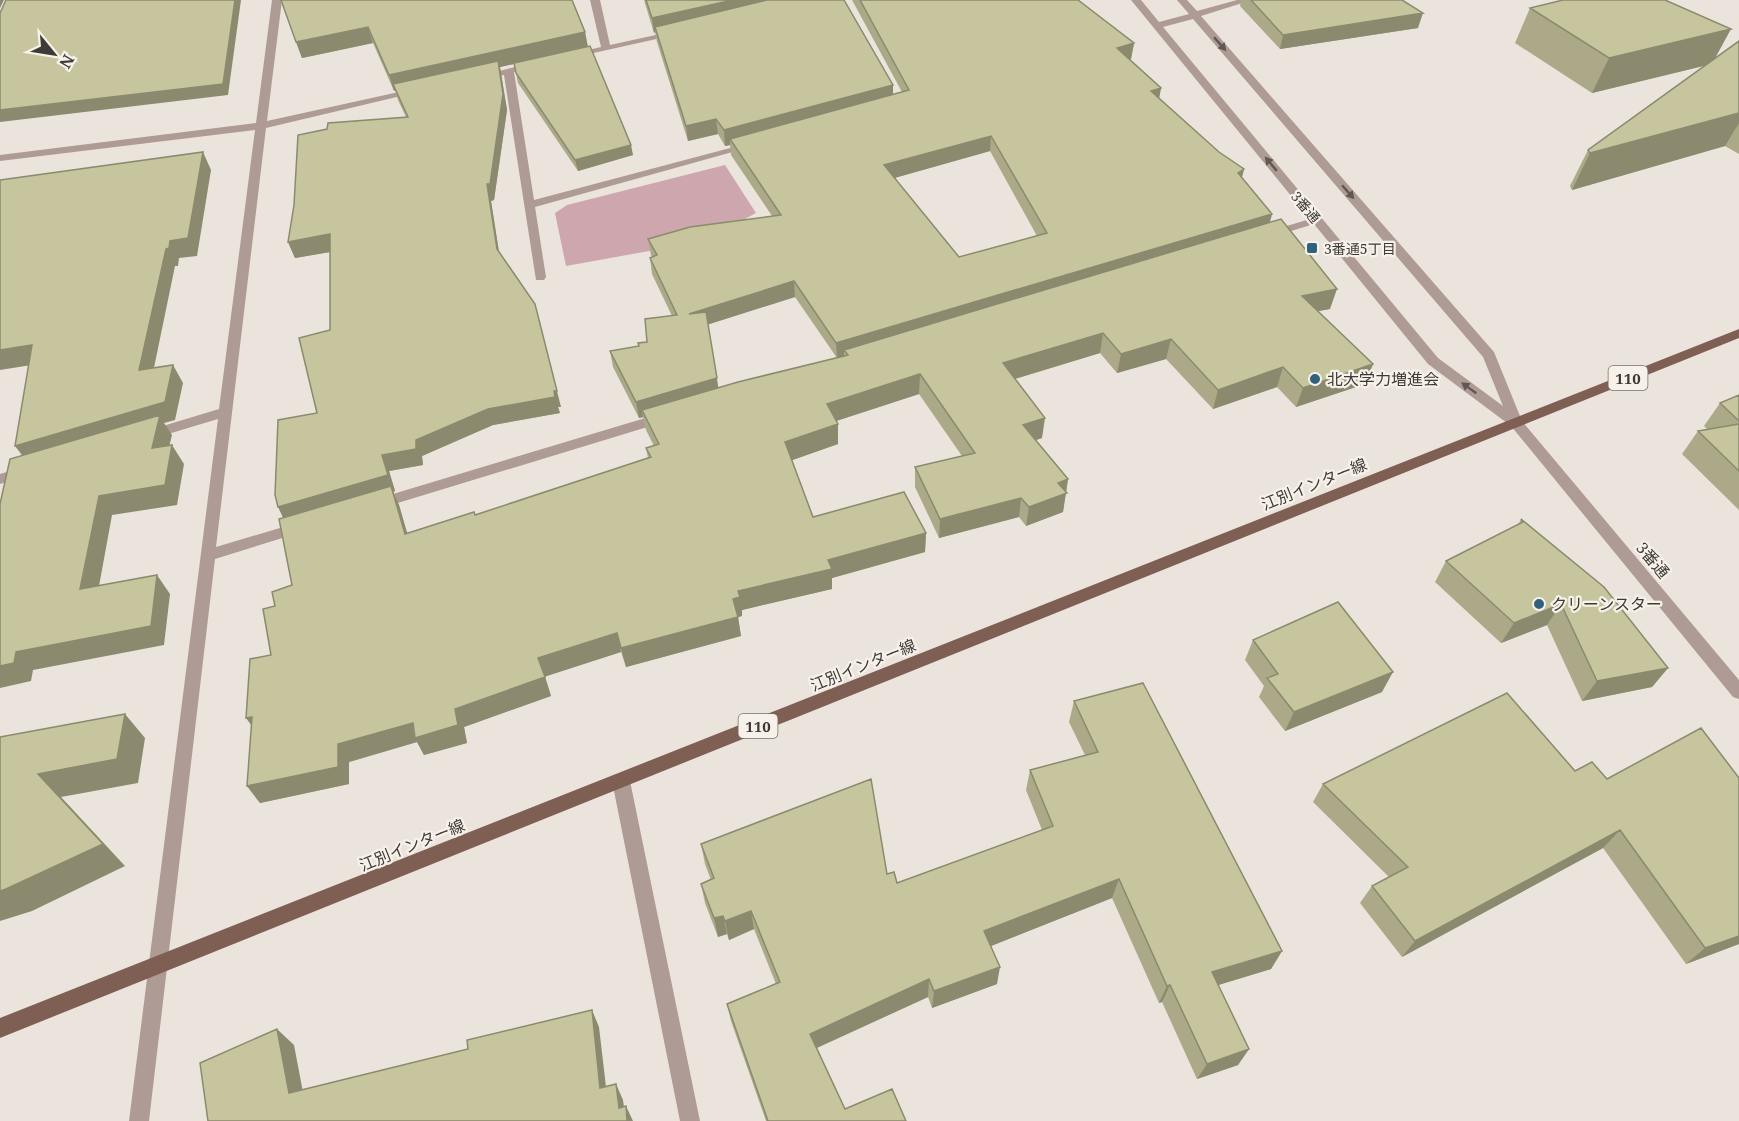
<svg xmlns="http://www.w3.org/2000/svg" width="1739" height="1121" font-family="'Noto Serif','Noto Sans JP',serif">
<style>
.green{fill:#cea7ae}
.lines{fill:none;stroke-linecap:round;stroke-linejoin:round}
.minor{fill:#af9b95;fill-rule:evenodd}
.major{fill:#7f5e54;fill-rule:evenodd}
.wall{fill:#aba987;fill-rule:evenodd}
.shaded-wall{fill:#8b8a6e}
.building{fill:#c7c59d;stroke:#8b8a6e;stroke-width:1.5;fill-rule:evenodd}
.oneway{fill:#5f5854}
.poi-dot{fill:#306280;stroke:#f8f1e9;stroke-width:2}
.labels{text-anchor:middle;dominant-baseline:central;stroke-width:4.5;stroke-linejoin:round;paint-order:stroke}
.far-street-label{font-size:14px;fill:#3d3b38;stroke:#f8f1e9}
.far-poi-label{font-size:14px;fill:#3d3b38;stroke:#f8f1e9;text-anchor:start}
.shield{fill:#f8f1e9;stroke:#75726d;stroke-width:1.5}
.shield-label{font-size:15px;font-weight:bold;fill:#3d3b38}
.poi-label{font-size:16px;fill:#3d3b38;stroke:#f8f1e9;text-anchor:start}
.street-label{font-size:16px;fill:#3d3b38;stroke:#f8f1e9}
</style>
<rect width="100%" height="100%" fill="#ebe4dc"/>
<path class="green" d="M725,165l31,48 -41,22 -27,9 -122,22 -11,-53 12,-8z"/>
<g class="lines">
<path class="minor" d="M272,0h10l-15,121 150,-33 5,3 -156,37 -50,419 84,-25 7,5 -2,4 -90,28 -66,562h-20l89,-702 -70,21 -7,-5 2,-3 76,-23 36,-279 -255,31v-6l256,-32z
M590,0h10l10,45 64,-14 5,3 -108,24v-4l30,-7z
M1131,0h10l18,22 30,-8 -12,-14h10l10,11 40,-11h15l-51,16 293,336 28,69 217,259v19l-6,-2 -222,-271 -83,-62 -114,-140 -39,12h-8v-4l43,-13zM1193,19l290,338 20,49 -65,-48 -275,-331z
M534,62l5,3 -1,2 -24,5 20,128 215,-57 5,3 -219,61 11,70 -2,3h-8l-32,-205 -23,5 -5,-3z
M662,413l5,2 2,3 -2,3 -289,88 -7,-5 2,-4z
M24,467l5,1 2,4 -2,4 -29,8v-10z
M621,773l6,3 3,5 70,340h-20l-68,-340 3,-5z"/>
<path class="major" d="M1739,329v9l-1739,700v-20z"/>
</g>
<path class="wall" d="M281,0l304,32 3,15 45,108 -55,16 -60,-88 -4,-19 -14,3 7,43 -13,90 -3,1 8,51 62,155h-3l2,6 -67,12 -71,31 1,9 -34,6 6,20 -2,1 6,13 8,28 68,-18 173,-57 -2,-10 8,-2 -8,-16 -3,-13 -4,1 -26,-51 -3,-16 29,-5 8,-4 25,-26 -20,-42 -2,-16 2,-1 -1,-2 -3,-16 124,-23 -41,-61 -1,-10 -5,1 -7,-12 -30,7 -31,-99 -2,-10 -1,1 -10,-33h200l49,85v9l9,-2 -50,-92h226l56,43 -3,16h-2l32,29 -2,10 60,54 25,17 -2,8 30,37 -2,8 60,87 -12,2 55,53 -8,20 -69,23 -19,-20 -64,22 -47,-50 -49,14 -17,-20 -85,26 27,59 -6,2 32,39 -5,33 -37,14 -7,-9 -80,21 -24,-51v-20l47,-11 -43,-62 -83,27 2,3v20l-46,16 21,57 113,16 -1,19 -93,26v11l-90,21v6l-4,1 3,19 -115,31 -5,-15 -76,24 6,20 -87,31 3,16 -43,12 -7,-13 -68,20v22l-89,19 -13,-17 24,-131 4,-49 17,-21 -9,-67 34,-105 13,-83v-78l-35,6 -7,-16 118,-125 -8,-17 -3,-10 -1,1 -21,-48 -71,15zM990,151l47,85 -78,21 -65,-79zM795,297l42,61 -119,30 -10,-64z
M1241,0h10l167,28 -138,21 -40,-43z
M1530,8l184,51 25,-18v113l-14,-8 -153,44 -2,-4 18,-36 118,-85 -114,28 -77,-50z
M1739,395v115l-57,-56 16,-23 10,-1 -4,-4 16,-23z
M1521,519l147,149 -16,19 -70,14 -35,-76 -46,18 -66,-61 11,-21 72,-36z
M1253,640l129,52 -97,39 -26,-34 5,-11 -19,-26z
M1074,701l208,250 -11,18 -53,16 31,64 -11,16 -41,14 -35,-77 -3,1 -47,-105 -121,48 6,38 -65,24 -4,-11 -111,51 28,61 61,12h-140l-35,-100 -4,-17 49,-20 -22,-55 -25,11 -2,-6 -9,3 -13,-34 -4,-19 10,-4 -6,-16 -4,-20 186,30 10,9 145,-53 -16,-40 4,-20 55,-15 -16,-33z
M1575,771l164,173 -53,20 -83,-116 -201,109 -42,-54 12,-17 17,-9 -76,-75 10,-18z"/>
<path class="shaded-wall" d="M0,0h4l-4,8z
M235,0h6l-13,95 -228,27v-12z
M733,0h67l-145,27v5l-1,1 -2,-15z
M1423,13l-5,15 -138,21 3,-14z
M368,27l5,16 -71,15 -6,-16z
M1731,29l-19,35 -120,29 17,-35z
M585,32l3,16 -88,19 7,43 -13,90 -3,1 10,64 -4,-16 -10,-65 -94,-100 2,6 -1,1 -5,-16z
M1134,43l-3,16 -17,4 3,-15z
M893,85v16l-163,38v6l-5,1 -1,-16z
M1161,88l-3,16 -7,-13z
M1739,113v10l-14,23 -153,44 18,-37z
M716,119l2,15 -30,7 -2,-15z
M991,136l-1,15 -106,30v-16z
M631,145l2,10 -55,16 -3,-11z
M203,152l8,18 -14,86 -18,2 -1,8h-3l-25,121 -11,-17 27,-121 4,-8z
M1244,169l-4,16 -2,-12z
M1272,214l-4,15 -424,121v6l-7,2 -1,-15z
M330,234l6,17 -41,7 -7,-16z
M794,281l1,16 -104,33 -2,-16z
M1337,289l-7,20 -34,6 6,-19z
M535,304l26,103h-3l2,6 -67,12 -71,31 1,9 -34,6 6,20 -2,1 6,13 14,48 -127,-29 -8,-17 104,-52 34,-15z
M1103,333l-3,20 -99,30 2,-20z
M1171,339l-5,20 -49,14 4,-19z
M32,345l12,18 -44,7v-20z
M1373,364l-8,20 -69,23 7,-19z
M173,365l10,18 -8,37 -11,3 8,12 -8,32 -136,-4 -13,-17z
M1283,367l-6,20 -64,22 5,-19z
M920,374l-1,20 -92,30v-20z
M717,378l2,16 -77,16 1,7 -4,1 -3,-16z
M1045,418l-3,20 -21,7 2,-20z
M838,424v20l-51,18 -2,-20z
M172,445l12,19 -7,41 -65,10 -17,93 -15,-19 19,-93z
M1068,479l-5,33 -37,14 3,-19 29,-24z
M1021,498l-2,19 -80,21 1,-19z
M926,533l-1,19 -93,26v11l-90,21v6l-4,1 3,19 -115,31 -5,-19 112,-49 5,-8 90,-31z
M157,575l13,19 -6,51 -131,25 -2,11 -31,7v-22l16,-14z
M1561,604l-14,21 -46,18 13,-20z
M617,633l4,19 -77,25 -6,-19z
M1668,668l-16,19 -70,14 15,-20z
M1393,672l-11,20 -97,39 9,-19z
M545,677l6,19 -87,31 3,16 -43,12 -7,-13 -68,20v22l-89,19 -13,-17 91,-42 117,-35z
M125,714l20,24 -7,45 -77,14 64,69 -93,45 -32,10v-30l38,-117z
M252,717l7,19 -13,-18z
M1620,830l-17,18 -201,109 13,-16z
M1119,879l-7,19 -131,52 3,-19z
M751,911l3,18 -25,11 -4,-19z
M723,916l4,18 -9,3 -4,-19z
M1739,936v8l-53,20 19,-16z
M1282,951l-11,18 -69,21 10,-18z
M1000,967l-3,17 -65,24 2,-17z
M929,979l-1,18 -116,53 -2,-16z
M1170,985l-8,17 -3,1 8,-17z
M592,1010l7,17 9,77 -8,-16z
M277,1029l17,16 12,63 -17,-15z
M1249,1049l-11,16 -41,14 10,-15z
M616,1084l7,16 3,21 -7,-13z
M626,1106l7,15h-6z"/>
<path class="building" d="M6,0h229l-12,84 -223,26v-97z
M281,0h291l13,32 -196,43 -21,-48 -72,15z
M646,0h87l-81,18z
M767,0h77l49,85 -169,45 -8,-11 -30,7 -31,-99z
M860,0h218l56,43 -17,5 44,40 -10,3 68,61 25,17 -6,4 34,41 -436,129 -42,-62 -105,33 17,-2 11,66 -81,24 -26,-51 29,-5 -1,-3 9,-1 -2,-23 32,-4 -27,-57 7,-3 -9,-16 42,-12 91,-12 -51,-76 179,-49zM991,136l56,97 -88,24 -75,-92z
M1251,0h151l21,13 -140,22z
M1563,0h102l66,29 -122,29 -79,-50z
M1739,41v72l-149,40 -2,-3z
M590,46l41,99 -56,15 -59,-87 -2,-10z
M498,61l5,33 -13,90h-3l10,65 38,55 22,87h-3l1,6 -67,12 -72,31v9l-34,6 6,20 -110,32 -3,-12 3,-75 39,-7 -18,-75 31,-8v-96l-42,8 6,-37 4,-70 29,-6 1,-6 80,-6 -15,-33z
M203,152l-15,86 -18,3 -1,7 -3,1 -27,121 34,-5 -8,37 -150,44 17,-101 -32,5v-170z
M1281,219l56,70 -35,7 71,68 -70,24 -20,-21 -65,23 -47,-51 -50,15 -18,-21 -100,30 42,55 -22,7 45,54 -10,4 9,10 -38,14 -8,-9 -81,21 -25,-52 60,-14 -55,-79 -93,30 11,20 -53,18 28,75 91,-25 22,41 -98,27 4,9 -94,22 2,6 -7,2 5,18 -117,31 -4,-15 -79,25 7,19 -90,32 3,16 -43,13 -2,-15 -75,21v23l-91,19 5,-69 -6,1 4,-59 21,-4 -8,-46 12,-3 -3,-14 20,-7 -13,-66 112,-33 14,48 69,-22 1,3 176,-58 -5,-9 13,-4 -17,-34 96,-28 110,-27 -4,-5z
M1739,395v26l-19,-18z
M160,415l-8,33 20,-3 -7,40 -66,11 -19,93 77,-14 -6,51 -135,26 -2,11 -14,3v-162l10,-45z
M1739,424v47l-41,-40z
M1521,519l83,68 64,81 -71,13 -36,-77 -47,19 -68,-62 77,-39z
M1338,602l55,70 -99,40 -27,-34 11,-4 -25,-34z
M1143,683l139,268 -70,21 37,77 -42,15 -37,-79 -3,1 -48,-107 -135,52 16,36 -66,24 -5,-12 -119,55 35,75 47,-20 14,32h-138l-41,-117 53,-22 -29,-71 -26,10 -2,-5 -9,2 -13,-34 13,-6 -13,-34 170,-65 16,95 7,-2 3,11 156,-57 -23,-56 68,-18 -24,-51z
M1507,693l68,78 17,-9 15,17 94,-51 38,50v158l-34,12 -85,-118 -205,111 -43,-55 36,-19 -85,-83z
M125,714l-8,45 -79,15 65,70 -97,45 -6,2v-154z
M592,1010l8,78 16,-4 3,24 7,-2 1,15h-419l-8,-58 77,-34 12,64 179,-44 -1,-9z"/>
<defs><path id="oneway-solid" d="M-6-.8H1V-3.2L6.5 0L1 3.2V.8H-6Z" transform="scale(1.5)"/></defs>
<g class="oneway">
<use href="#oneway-solid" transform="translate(1220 44) rotate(49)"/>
<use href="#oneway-solid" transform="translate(1271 164) rotate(-130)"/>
<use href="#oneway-solid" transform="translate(1348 192) rotate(49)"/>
<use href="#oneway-solid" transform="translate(1469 388) rotate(-144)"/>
</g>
<g class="poi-dot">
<rect x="1306" y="242" width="12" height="12" rx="3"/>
<circle cx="1315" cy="379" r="6"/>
<circle cx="1539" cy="604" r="6"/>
</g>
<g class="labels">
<g class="far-street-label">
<text transform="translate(1306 207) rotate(50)">3番通</text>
</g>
<g class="far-poi-label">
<text x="1324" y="248">3番通5丁目</text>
</g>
<g class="shield">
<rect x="1608.5" y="366" width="39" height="24" rx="4.5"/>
<rect x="738.5" y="714" width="39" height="24" rx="4.5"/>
</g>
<g class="shield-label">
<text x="1628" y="378">110</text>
<text x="758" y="726">110</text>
</g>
<g class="poi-label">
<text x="1327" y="379">北大学力増進会</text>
<text x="1551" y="604">クリーンスター</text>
</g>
<g class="street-label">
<text transform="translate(1314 484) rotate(-22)">江別インター線</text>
<text transform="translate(1653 560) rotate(50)">3番通</text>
<text transform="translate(863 665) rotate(-22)">江別インター線</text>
<text transform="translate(412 845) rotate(-22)">江別インター線</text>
</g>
</g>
<g transform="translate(54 54) rotate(120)" stroke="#f8f1e9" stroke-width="4.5" paint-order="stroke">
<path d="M0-4.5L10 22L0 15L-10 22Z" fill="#3d3b38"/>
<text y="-9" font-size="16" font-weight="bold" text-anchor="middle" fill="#3d3b38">N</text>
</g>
</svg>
